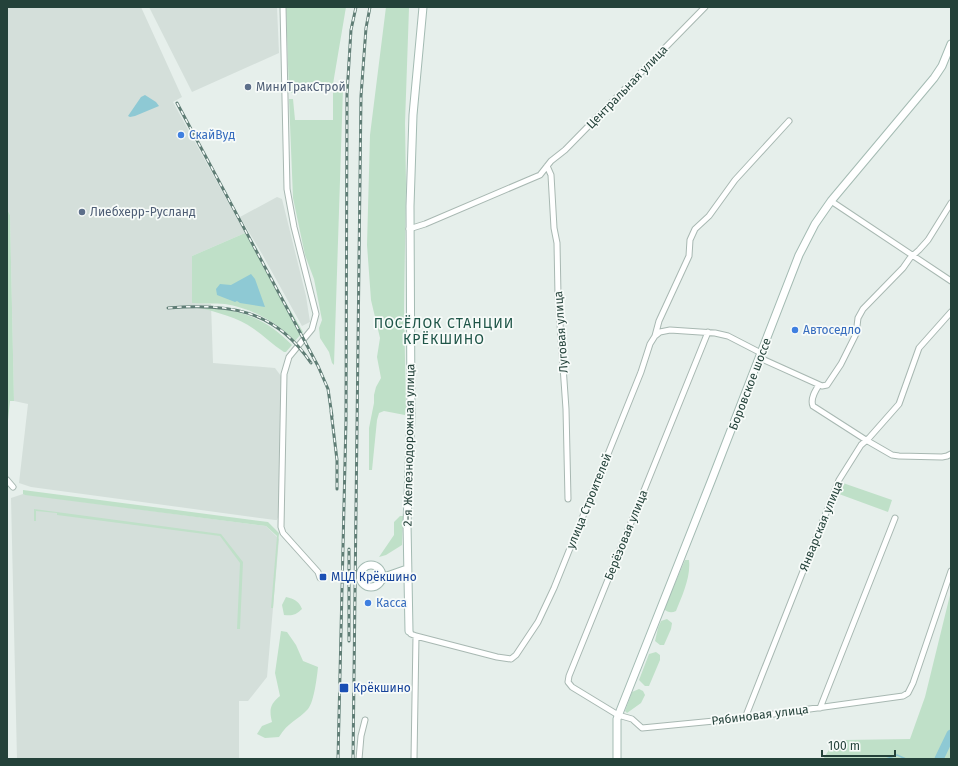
<svg xmlns="http://www.w3.org/2000/svg" width="958" height="766" font-family="'Fira Sans',sans-serif">
<style>
.built{fill:#d4dfda}
.green{fill:#bfe0c8}
.water{fill:#8ec9d4}
.lines{fill:none;stroke-linecap:round;stroke-linejoin:round}
.stream{stroke:#8ec9d4;stroke-width:1.5}
.river{stroke:#8ec9d4;stroke-width:9}
.street-casing{stroke:#a8b8b2;stroke-width:7}
.secondary-casing{stroke:#a4bbb3;stroke-width:9}
.street{stroke:#fff;stroke-width:5}
.secondary{stroke:#fff;stroke-width:7}
.rail-casing{stroke:#5f7d75;stroke-width:3}
.rail{stroke:#f7fbf9;stroke-width:1.5;stroke-dasharray:4.5;stroke-linecap:butt}
.service-dot{fill:#5c6f8a;stroke:#f7fbf9;stroke-width:1.5}
.shop-dot{fill:#3f7fe0;stroke:#f7fbf9;stroke-width:1.5}
.transit-dot{fill:#1a4fb4;stroke:#f7fbf9;stroke-width:1.5}
.labels{text-anchor:middle;dominant-baseline:central;stroke-width:3.5;stroke-linejoin:round;paint-order:stroke}
.service-label{font-size:12px;fill:#4e5e75;stroke:#f7fbf9;text-anchor:start}
.street-label{font-size:12px;fill:#24423a;stroke:#f7fbf9}
.shop-label{font-size:12px;fill:#366cbe;stroke:#f7fbf9;text-anchor:start}
.transit-label{font-size:12px;fill:#164399;stroke:#f7fbf9;text-anchor:start}
.quarter-label{font-size:14px;letter-spacing:1px;fill:#1f5548;stroke:#f7fbf9}
</style>
<rect width="100%" height="100%" fill="#e6efeb"/>
<path class="built" d="M7,7h134l41,90 -9,5 72,131 -53,23 1,47 18,1 2,59 62,5 6,8 -2,139 -2,5h-2l-244,-33 -12,-4 9,-79 -14,-3 -4,-186 -3,-6z
M149,7h128l2,46 -87,39z
M277,197l5,2 24,97 4,26 -8,4 -40,-72 -22,-37z
M23,494l243,32 13,13 -12,138 -19,24h-9v58h-222l-6,-261z"/>
<path class="green" d="M286,7h60l-13,77h-40v9h-4z
M386,7l23,1 -4,115 1,61 -2,125 2,100 -1,6 -21,-4 -5,2 -2,7 -5,50h-3v-42l5,-25v-8l2,-8 5,-9 -4,-21 3,-19 -9,-38 -4,-55 3,-110z
M333,85l10,3 -9,277 -2,-2 -3,-11 -9,-14 -1,-10 3,-8 -8,-41 -9,-24 -12,-57 -4,-99h4l2,21h38z
M7,209l3,6 4,186h-4l-3,29z
M245,233l58,99 -8,9c-18,-18 -43,-33 -70,-37 -11,-1 -21,0 -33,-1v-47z
M198,307c41,3 65,8 94,38l-6,7h-2c-11,-7 -20,-16 -30,-23 -17,-12 -36,-16 -56,-22z
M843,483l49,17 -4,12 -49,-18z
M23,490l245,32 11,11 -6,75h-2l6,-72 -11,-10 -241,-31 -2,-1z
M34,509l187,25 22,28 -3,67h-3l3,-66 -20,-27 -163,-21v-2l-21,-2v10h-2z
M400,516h3l-1,29 -16,10 -7,2 15,-22v-13z
M685,560h4c2,17 -7,36 -13,51 -4,2 -8,2 -12,-2z
M951,591v168h-128l6,-9 15,-10 66,-1 15,-42z
M286,597c8,2 13,4 16,12 -6,6 -10,7 -18,6l-2,-10z
M667,619l5,4 -1,6 -7,16h-4l-5,-4 3,-13 3,-7z
M281,631l6,1 9,13 7,16 15,6c-1,10 -4,35 -10,42 -10,11 -20,13 -29,28l-14,1 -8,-4 5,-8 10,-4c-3,-12 -2,-18 8,-26l-5,-23z
M656,652l4,3v5l-11,26h-4l-6,-6 10,-26z
M639,689l4,2 2,4 -4,8 -14,10 -2,-2 7,-19z"/>
<path class="water" d="M145,95l11,7 3,4 -24,10 -5,1 -2,-1 13,-19z
M251,274l4,5 10,28 -25,-4 -3,-2 -2,1 -18,-7 -1,-6 4,-5 11,1z"/>
<g class="lines">
<path class="stream" d="M886,759l11,-4 9,4"/>
<path class="river" d="M939,759l12,-25"/>
<defs>
<path id="street" d="M283,7l4,182 7,38 22,87 -4,15 -23,28 -5,17 -3,153 2,6 35,39 2,6
M547,166l4,9 3,53 3,15 1,52 8,114 2,90
M831,201l120,80
M409,229l16,-5 115,-49 11,-14 14,-11 140,-143
M708,332l-139,344 -1,6 4,5 46,28 14,4 10,9 103,-10 158,-22 5,-3 5,-10 38,-112
M655,336l5,-4 10,-2 45,3 13,3 33,17
M760,358l62,28 5,-1 14,-21 15,-30 2,-16 5,-9 40,-41 7,-10 9,-8 9,-10 23,-37
M819,385c-4,6 -9,14 -6,21l53,34 26,15 7,1 43,1 5,-1 4,-2
M7,480l6,7
M409,631l2,3 5,2 81,21 14,2 5,-4 22,-33 16,-34 87,-216 9,-28 5,-8 4,-15 30,-65 1,-16 5,-11 14,-13 26,-36 54,-59
M820,708l75,-190
M745,718l94,-238 22,-35 8,-7 30,-34 20,-56 32,-36
M359,759l2,-23 4,-16
M414,759l2,-123"/>
<path id="secondary" d="M360 576a11 11 0 1 1 22 0a11 11 0 1 1-22 0Z
M382,580l5,-4 20,-7
M409,631l-2,-107 4,-110 -1,-208 3,-91 10,-108
M617,759v-40l3,-8 92,-232 87,-224 16,-31 16,-23 103,-123 8,-12 9,-22"/>
</defs>
<use href="#street" class="street-casing"/>
<use href="#secondary" class="secondary-casing"/>
<use href="#street" class="street"/>
<use href="#secondary" class="secondary"/>
<defs>
<path id="rail" d="M177,103l141,263 10,23 4,27
M168,308c60,-5 107,1 143,55
M331,411l6,49v29
M349,641v-92
M338,759l8,-339 1,-326 4,-64 5,-23
M353,759l8,-663 5,-68 4,-21"/>
</defs>
<use href="#rail" class="rail-casing"/>
<use href="#rail" class="rail"/>
</g>
<g class="service-dot">
<circle cx="248" cy="87" r="4"/>
<circle cx="82" cy="212" r="4"/>
</g>
<g class="shop-dot">
<circle cx="181" cy="135" r="4"/>
<circle cx="795" cy="330" r="4"/>
<circle cx="368" cy="603" r="4"/>
</g>
<g class="transit-dot">
<rect x="319" y="573" width="8" height="8" rx="2"/>
<rect x="339" y="683" width="10" height="10" rx="2"/>
</g>
<g class="labels">
<g class="service-label">
<text x="256" y="87">МиниТракСтрой</text>
<text x="90" y="212">Лиебхерр-Русланд</text>
</g>
<g class="street-label">
<text transform="translate(627 87) rotate(-46)">Центральная улица</text>
<text transform="translate(561 332) rotate(-94)">Луговая улица</text>
<text transform="translate(750 384) rotate(-69)">Боровское шоссе</text>
<text transform="translate(409 445) rotate(-89)">2-я Железнодорожная улица</text>
<text transform="translate(589 501) rotate(-68)">улица Строителей</text>
<text transform="translate(821 526) rotate(-68)">Январская улица</text>
<text transform="translate(626 535) rotate(-68)">Берёзовая улица</text>
<text transform="translate(760 715) rotate(-7)">Рябиновая улица</text>
</g>
<g class="shop-label">
<text x="189" y="135">СкайВуд</text>
<text x="803" y="330">Автоседло</text>
<text x="376" y="603">Касса</text>
</g>
<g class="transit-label">
<text x="331" y="577">МЦД Крёкшино</text>
<text x="353" y="688">Крёкшино</text>
</g>
<g class="quarter-label">
<text x="444" y="323">ПОСЁЛОК СТАНЦИИ<tspan x="444" dy="16">КРЁКШИНО</tspan></text>
</g>
</g>
<rect width="958" height="766" fill="none" stroke="#24423a" stroke-width="16"/>
<path d="M822 750v6h73v-6" fill="none" stroke="#24423a" stroke-width="2"/>
<text x="828" y="750" font-size="12" fill="#24423a" stroke="#f7fbf9" stroke-width="3" paint-order="stroke">100 m</text>
</svg>
